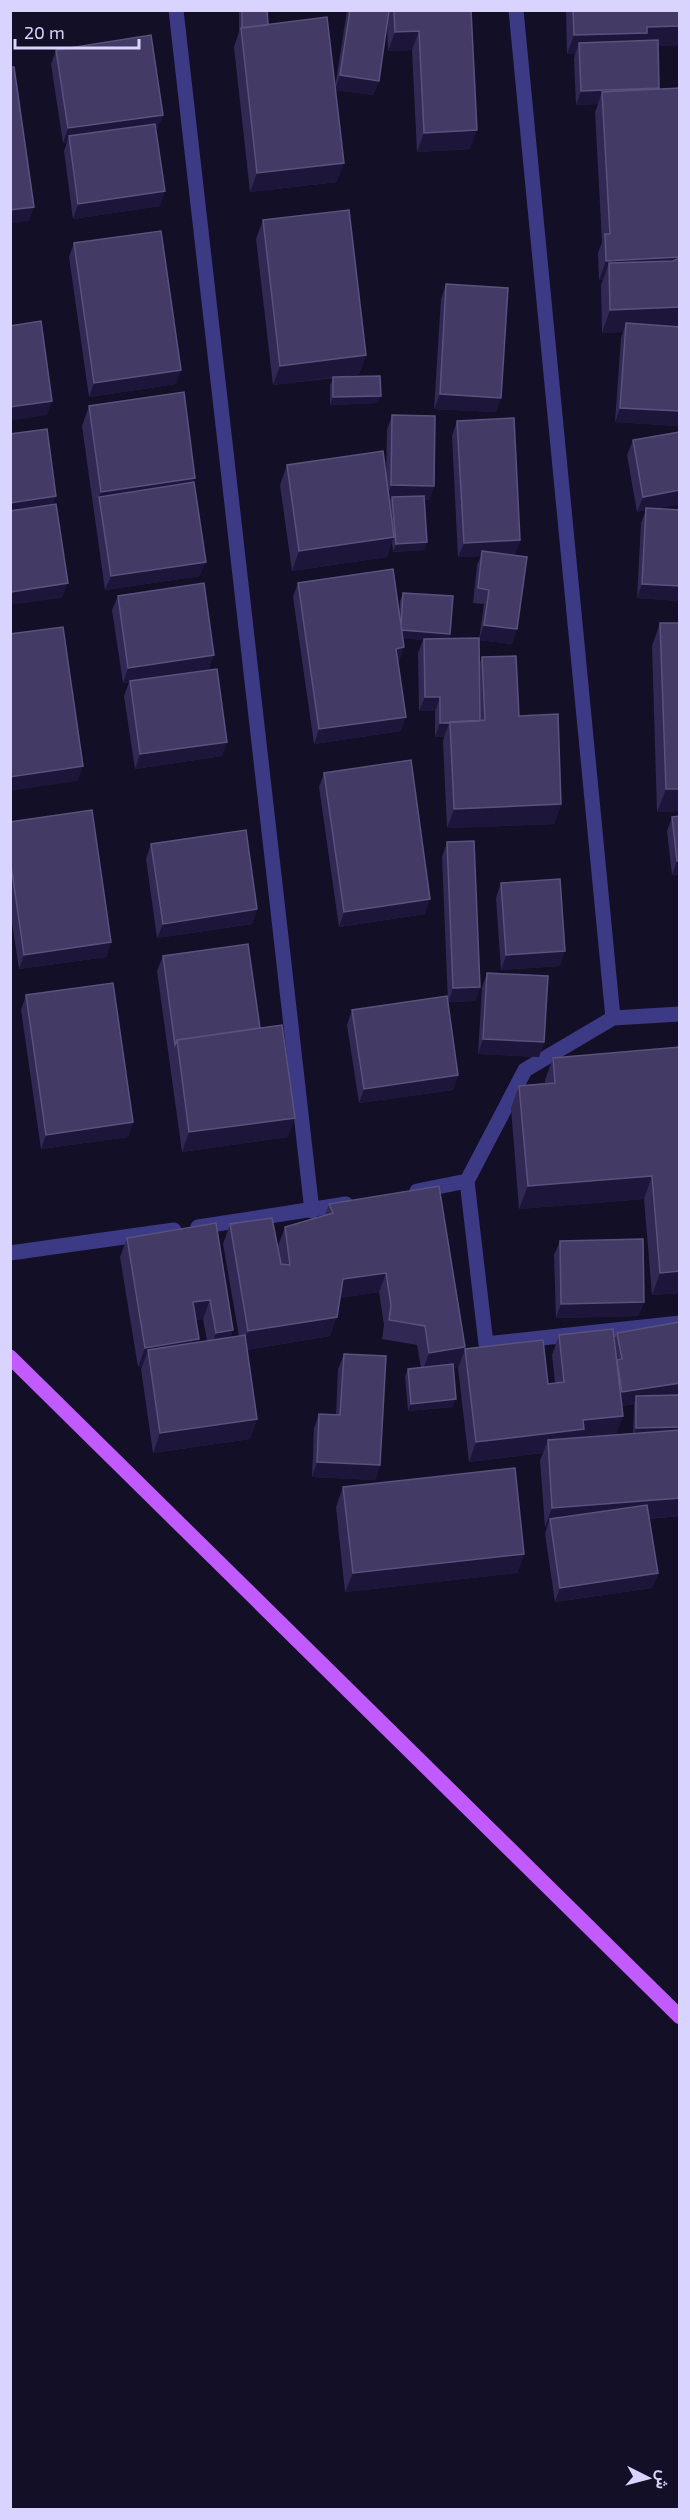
<svg xmlns="http://www.w3.org/2000/svg" width="690" height="2520" font-family="'Exo 2',Vazirmatn,sans-serif">
<style>
.lines{fill:none;stroke-linecap:round;stroke-linejoin:round}
.minor{stroke:#3d3a85;stroke-width:15}
.primary{stroke:#c25bff;stroke-width:15}
.wall{fill:#312854;fill-rule:evenodd}
.shaded-wall{fill:#1d163a}
.building{fill:#433a66;stroke:#5a527e;stroke-width:1.5}
</style>
<rect width="100%" height="100%" fill="#130f26"/>
<g class="lines">
<path class="minor" d="M176,10l136,1201
M516,10l97,1008 67,-4
M613,1018l-88,52 -58,111 19,163 194,-21
M417,1191l50,-10
M198,1227l148,-23
M10,1253l164,-23"/>
<path class="primary" d="M10,1357l670,660"/>
</g>
<path class="wall" d="M239,10h28l1,15 67,63 12,-78h124l-1,139 -53,3 -5,-102 -24,1 -1,-27 -8,57 -6,14 -38,-5 2,92 -87,10 -16,-145 5,-15z
M566,10h114v35l-22,1 1,43 19,337 -63,-4 6,-84 2,-6 -21,1 -1,-48 2,-5h-4l-1,-27 4,-11 -7,-130 3,-8 -22,1 -2,-47 1,-4h-8z
M56,50l107,65 -6,14h-1l4,77 -87,13 -9,-68 3,-9 -4,1 -12,-79z
M263,220l103,135 -7,19 -22,3 41,26 -48,2v-20l3,-7 -60,7 -17,-146z
M74,243l102,141 -87,13 -20,-140z
M446,284l50,128 -62,-3 7,-110z
M89,406l105,76 6,94 -95,14 -23,-164z
M392,415l42,71 -5,14h-5l3,42 -3,8 -31,2 -1,-10 -5,15 -95,14 -12,-86 7,-20 99,13 1,-48z
M457,421l63,119 -5,14 -5,1 2,89 -33,-4 5,-36 -11,-1 4,-38 4,-9 -23,1 -6,-121z
M680,432v72l-27,5 27,1v91l-43,-3 4,-75 5,-13 -9,2 -10,-57 6,-15z
M298,583l101,32 1,-14 3,-8 47,41 -1,4 30,27 3,-8 37,59 42,88 -7,20 -107,4 -4,-86 1,-5h-9v-26h-16l-1,-58 5,-13 -20,-2 1,9 -6,15 3,69 -87,13 -21,-147z
M118,596l91,74 18,72 -5,14 -87,13 -11,-73 5,-14 -6,1 -11,-73z
M660,623h20v188l-23,1 -5,-166z
M324,773l101,141 -86,13 -20,-140z
M680,816v58l-8,1 -5,-44 5,-14z
M10,822l101,120 -5,15 -87,12 -9,-59z
M447,842l33,145 -5,14 -27,1 -6,-145z
M151,844l106,65 -5,15 -95,14 -11,-79z
M501,883l59,83 -59,4 -5,-72z
M163,956l97,72 28,109 -106,15 -25,-181z
M487,973l57,69 -5,15 -61,-3 4,-67z
M26,995l107,127 -5,15 -87,12 -20,-139z
M352,1010l106,65 -5,15 -94,13 -12,-78z
M680,1047v246l-28,2 -8,-96 -125,10 -8,-101 8,-22 26,-3v-3l8,-22z
M329,1204l136,143 -7,20 -5,1v39l-45,4 -3,-35 3,-7 13,-2 -4,-22 -35,-6 2,-14 -5,-33 -39,6 -10,38 -83,14 10,69 -7,20 -97,14 -12,-84 1,-2h-4l-18,-110 7,-19 89,-15 17,107 -3,8 9,-2 -16,-92 7,-20 48,22 7,-19 40,-12zM203,1319l4,22 -9,2 1,-4 -3,-19z
M560,1241l84,61 -6,14 -82,2 -2,-63z
M680,1322v194l-31,3 9,54 -6,15 -97,14 -10,-68 2,-7h-2l-5,-67 3,-7 -74,9 -11,-94 7,-19 83,35 7,-1 -3,-28 7,-20 55,6 3,-8zM634,1404l-1,29 -17,2 6,-29z
M344,1354l36,111 -5,15 -63,-3 2,-49 5,-14 17,1 2,-46z
M343,1487l181,67 -7,19 -172,19 -9,-85z"/>
<path class="shaded-wall" d="M680,26v19l-38,2 -63,-4 -4,11h-8l7,-19 73,-8z
M419,31l-7,19 -24,1 7,-19z
M340,75l39,6 -6,14 -38,-5z
M659,88l-5,14 -52,-10 -4,12 -22,1 5,-14z
M163,115l-6,14 -87,13 -1,-6 -2,6 -4,1 5,-15z
M477,130l-7,19 -53,3 7,-19z
M344,163l-7,19 -87,10 7,-19z
M165,191l-5,15 -87,13 5,-15z
M34,207l-5,14 -19,3v-14z
M680,257v19l-71,-13 -6,17h-4l7,-19z
M680,307v22l-54,-6 -3,9 -21,1 8,-23z
M366,355l-7,19 -86,11 7,-19z
M181,370l-5,14 -87,13 5,-14z
M440,394l61,4 -5,14 -62,-3z
M381,396l-3,7 -48,2 3,-8z
M52,401l-5,14 -37,6v-14z
M620,408l60,3v10l-2,5 -63,-4z
M195,478l-7,19h-89l2,-5z
M391,485l43,1 -5,14h-37v-3l-1,3h-5z
M680,490v14l-43,8 6,-15z
M56,496l-5,14 -41,6v-13z
M394,537l-7,20 -95,14 7,-20z
M520,540l-5,14 -33,2v-5l-1,5 -23,1 6,-14z
M427,542l-3,8 -31,2 3,-8z
M206,562l-6,14 -95,14 6,-14z
M68,583l-6,15 -52,7v-13z
M642,584l38,2v15l-43,-3z
M484,625l33,4 -5,15 -33,-4z
M401,630l49,4 -3,8 -49,-4z
M404,647l-5,15 -8,1 5,-14z
M214,655l-5,15 -86,13 5,-15z
M425,697h15l-5,14h-16z
M406,717l-5,14 -87,13 5,-15z
M440,723h9l-5,14h-9z
M227,742l-5,14 -87,13 5,-15z
M83,766l-5,15 -68,10v-14z
M666,789h14v22l-23,1z
M561,804l-7,20 -107,4 7,-19z
M680,860v14l-8,1 5,-14z
M430,899l-5,15 -86,13 5,-15z
M257,909l-5,15 -95,14 6,-14z
M111,942l-5,15 -87,12 5,-14z
M565,951l-5,15 -59,4 5,-15z
M480,987l-5,14 -27,1 5,-14z
M483,1039l61,3 -5,15 -61,-3z
M458,1075l-5,15 -94,13 5,-14z
M295,1118l-7,19 -106,15 7,-20z
M133,1122l-5,15 -87,12 5,-14z
M652,1176l-8,23 -125,10 9,-23z
M680,1271v22l-28,2 8,-22z
M386,1273l-7,19 -43,7 7,-20z
M210,1300l-7,19 -17,3 7,-20z
M644,1302l-6,14 -82,2 5,-14z
M337,1317l-7,19 -89,15 7,-20z
M233,1330l-7,19 -17,3 7,-19z
M199,1339l-7,19 -44,-8 -6,17h-4l7,-19z
M465,1347l-7,20 -36,5 7,-19z
M680,1383v13h-44l-2,8 -18,3 6,-15z
M456,1399l-3,8 -45,4 3,-7z
M623,1416l-7,19 -68,5 -5,13 -74,9 7,-20 107,-22z
M257,1419l-7,20 -97,14 7,-20z
M680,1427v8l-47,1 3,-8z
M317,1462l63,3 -5,15 -63,-3z
M680,1498v18l-129,11 -1,-8 -3,8h-2l7,-19z
M524,1554l-7,19 -172,19 8,-19z
M658,1573l-6,15 -97,14 5,-14z"/>
<path class="building" d="M242,10h25l1,15 -26,3z
M350,10h39l-10,71 -39,-6z
M394,10h77l6,120 -53,3 -5,-102 -24,1z
M573,10h107v16l-33,1v6l-73,2z
M327,17l17,146 -87,10 -16,-145z
M151,35l12,80 -95,13 -12,-78z
M658,40l1,48 -78,3 -2,-48z
M10,67h4l20,140 -24,3z
M680,88v169l-74,4 -1,-27h5l-8,-142z
M155,124l10,67 -87,13 -9,-68z
M349,210l17,145 -86,11 -17,-146z
M161,231l20,139 -87,13 -20,-140z
M680,258v49l-70,3 -1,-47 64,-2z
M446,284l62,4 -7,110 -61,-4z
M41,321l11,80 -42,6v-81z
M626,323l54,4v84l-60,-3z
M380,376l1,20 -48,1v-20z
M184,392l11,86 -94,14 -12,-86z
M392,415l43,1 -1,70 -43,-1z
M514,418l6,122 -56,3 -7,-122z
M47,429l9,67 -46,7v-69z
M680,432v58l-37,7 -10,-57z
M383,451l11,86 -95,14 -12,-86z
M194,482l12,80 -95,14 -12,-79z
M424,496l3,46 -31,2 -4,-47z
M56,504l12,79 -58,9v-81z
M646,508l34,2v76l-38,-2z
M482,551l45,6 -10,72 -33,-4 5,-35 -11,-2z
M393,569l11,78 -8,2 10,68 -87,12 -21,-146z
M204,583l10,72 -86,13 -10,-72z
M403,593l50,3 -3,38 -48,-4 -1,-4z
M660,623h20v166h-14z
M63,627l20,139 -73,11v-143z
M479,638l1,83 -40,2v-26h-15l-1,-58z
M516,656l3,60 39,-2 3,90 -107,5 -4,-87 35,-2 -3,-63z
M217,669l10,73 -87,12 -10,-73z
M411,760l19,139 -86,13 -20,-139z
M92,810l19,132 -87,13 -14,-97v-36z
M680,816v44l-3,1 -5,-44z
M246,830l11,79 -94,15 -12,-80z
M474,841l6,146 -27,1 -6,-146z
M560,879l5,72 -59,4 -5,-72z
M248,944l12,84 -83,12 -2,5 -12,-89z
M487,973l61,3 -4,66 -61,-3z
M113,983l20,139 -87,13 -20,-140z
M447,996l11,79 -94,14 -12,-79z
M282,1025l13,93 -106,14 -12,-92z
M680,1047v224l-20,2 -8,-97 -124,10 -9,-100 36,-3 -2,-25z
M439,1186l26,161 -36,6 -4,-27 -36,-6 2,-15 -5,-32 -43,6 -6,38 -89,14 -18,-107 42,-6 9,46 9,1 -5,-38 48,-14 -4,-9z
M216,1223l17,107 -17,3 -6,-33 -17,2 6,37 -54,9 -18,-110z
M643,1239l1,63 -83,2 -1,-63z
M680,1322v61l-58,9 -5,-32 5,-1 -5,-26z
M613,1329l10,87 -40,4 1,9 -108,13 -11,-93 78,-9 5,44 16,-2 -5,-47z
M245,1335l12,84 -97,14 -12,-83z
M344,1354l42,2 -6,109 -63,-3 2,-48 21,1z
M453,1364l3,35 -45,5 -3,-35z
M680,1395v32l-44,1v-32z
M680,1430v68l-128,10 -4,-68z
M515,1468l9,86 -171,19 -10,-86z
M647,1505l11,68 -98,15 -10,-69z"/>
<rect width="690" height="2520" fill="none" stroke="#d9d4ff" stroke-width="24"/>
<g transform="translate(648 2478) rotate(96)" stroke="#130f26" stroke-width="4.5" paint-order="stroke">
<path d="M0-4.5L10 22L0 15L-10 22Z" fill="#d9d4ff"/>
<text y="-9" font-size="16" font-weight="bold" text-anchor="middle" fill="#d9d4ff">ش</text>
</g>
<path d="M15 39v9h124v-9" fill="none" stroke="#d9d4ff" stroke-width="3"/>
<text x="24" y="39" font-size="18" fill="#d9d4ff" stroke="#130f26" stroke-width="4.5" paint-order="stroke">20 m</text>
</svg>
